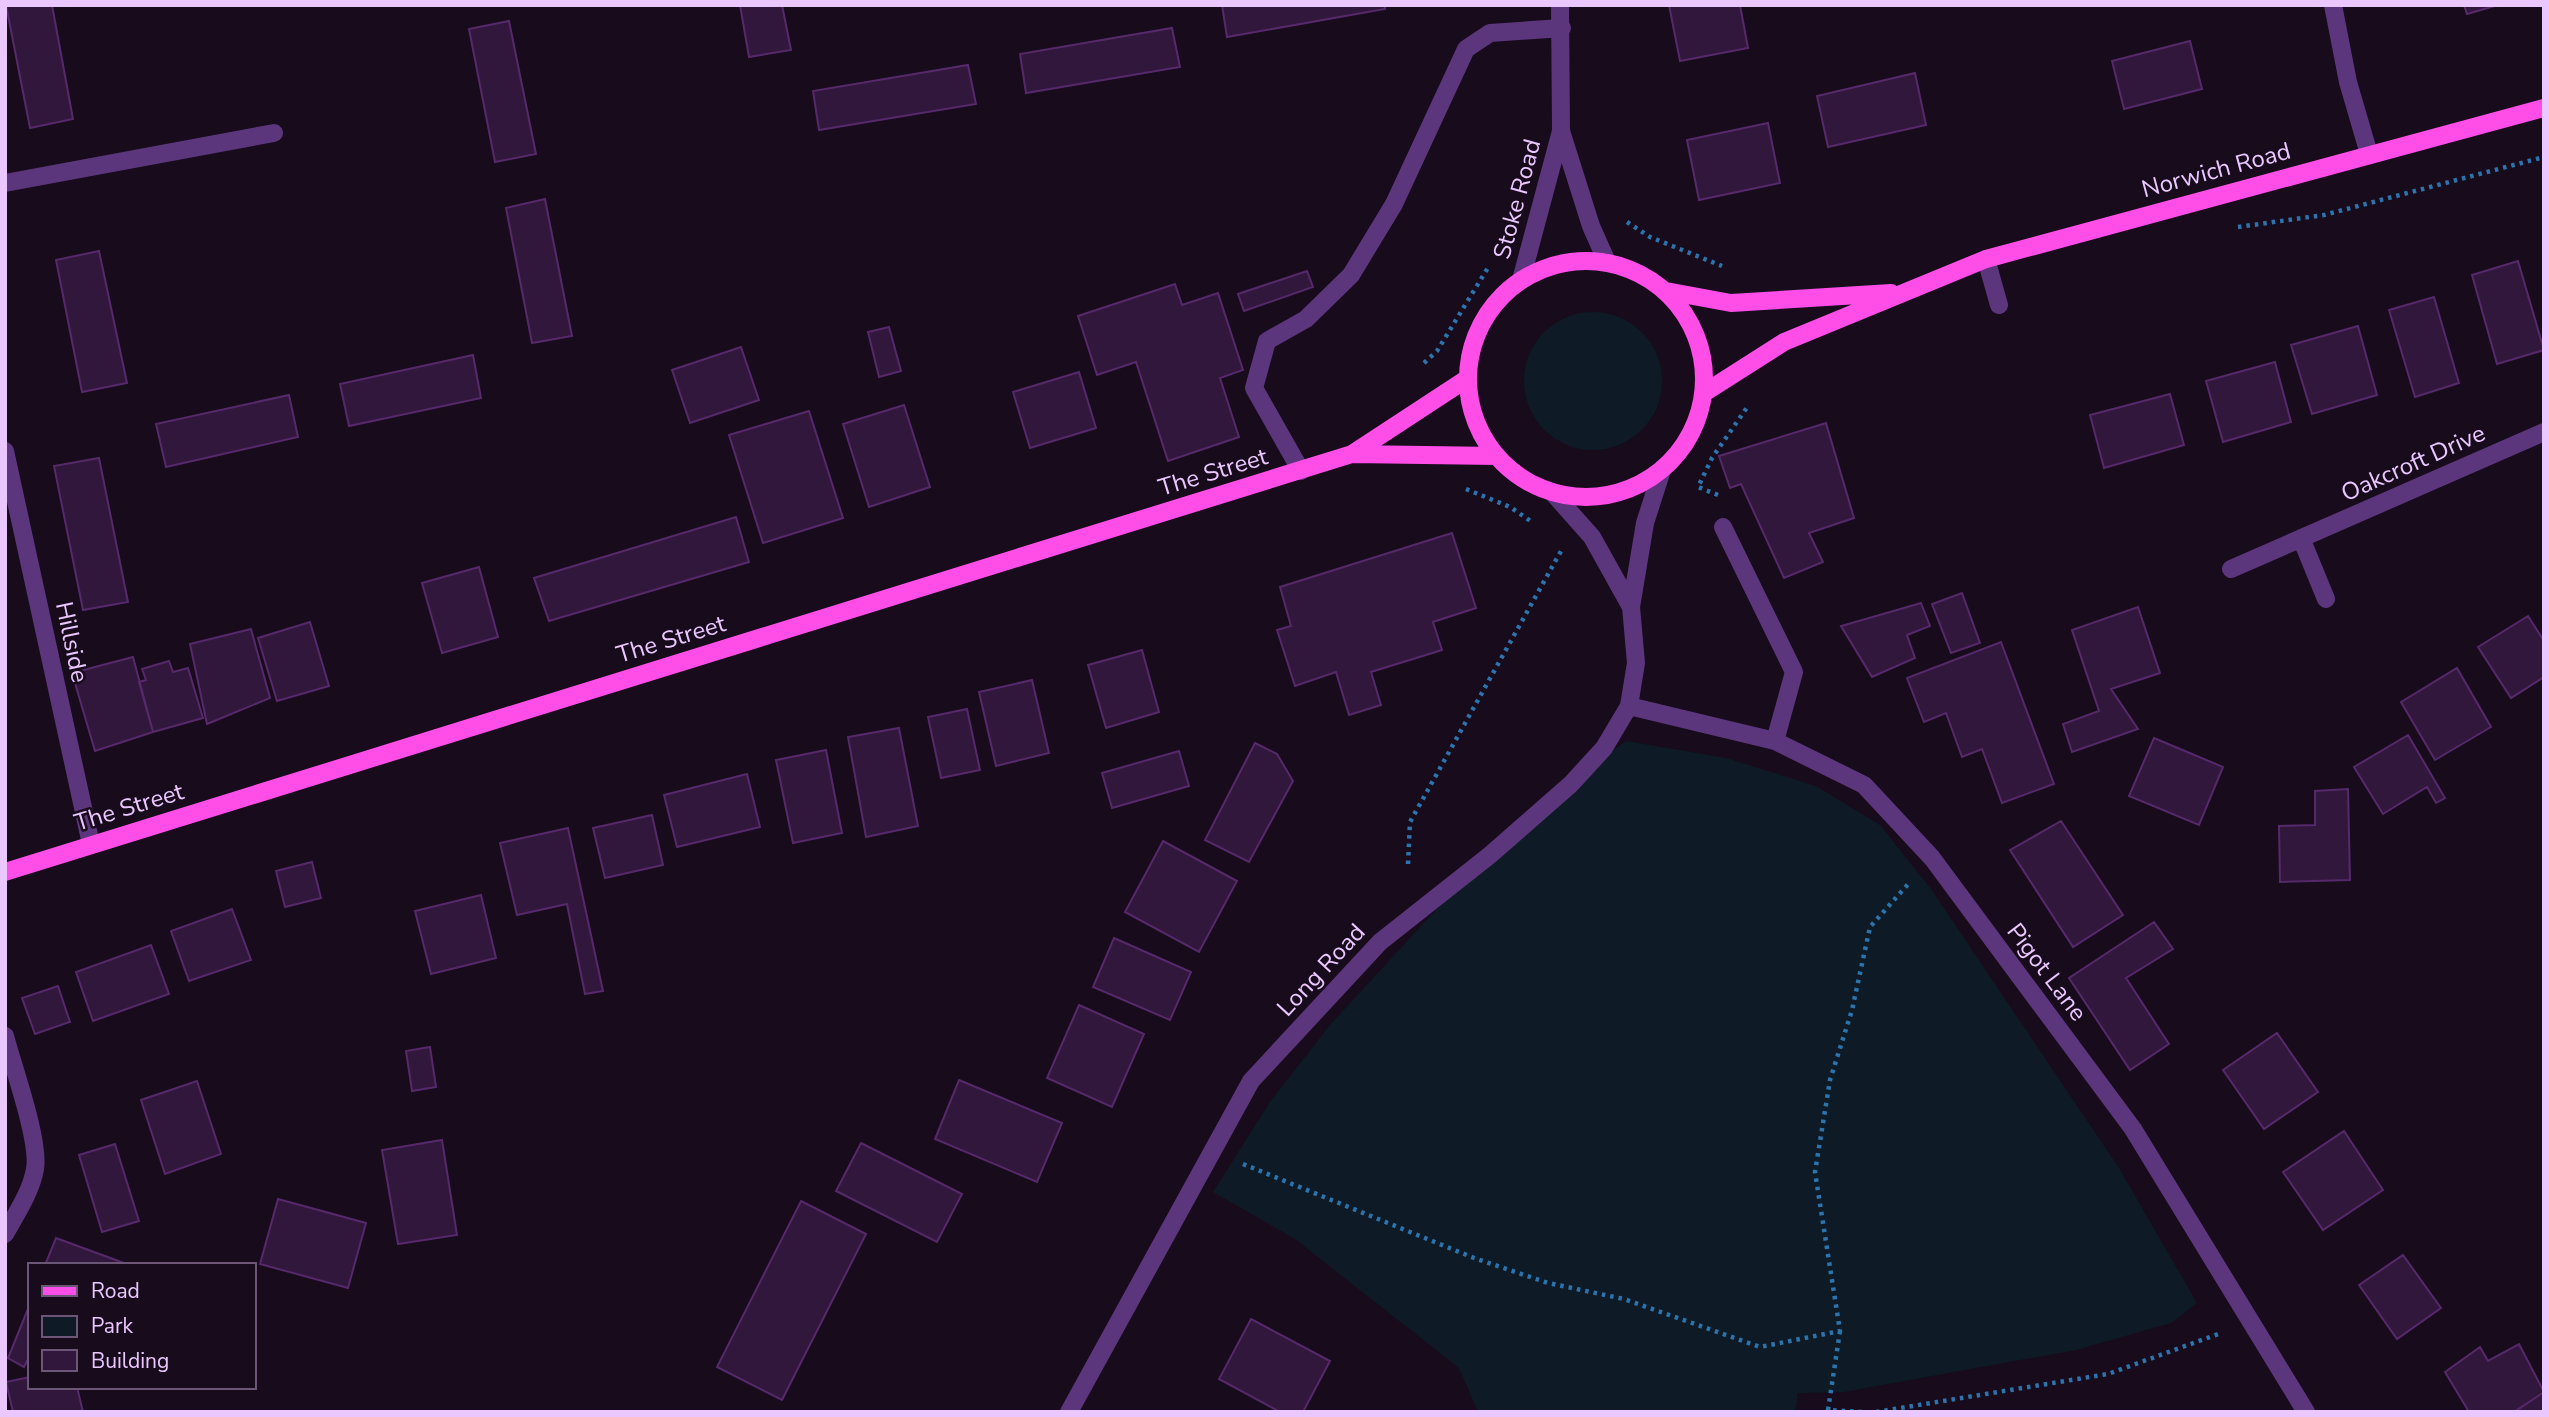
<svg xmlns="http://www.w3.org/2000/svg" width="2549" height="1417" font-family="'Nunito Sans',sans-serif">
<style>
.green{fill:#0e1b26}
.building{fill:#32173d;stroke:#56296a;stroke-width:2}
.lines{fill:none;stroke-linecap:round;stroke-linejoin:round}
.path{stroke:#2c74ae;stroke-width:4.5;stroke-dasharray:3.5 5;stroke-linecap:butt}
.minor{stroke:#5c367c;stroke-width:18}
.major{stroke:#ff4ee8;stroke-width:18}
.labels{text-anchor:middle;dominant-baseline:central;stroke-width:5;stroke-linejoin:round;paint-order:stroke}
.street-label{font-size:24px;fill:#eac7ff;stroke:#170b1c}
</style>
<rect width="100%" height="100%" fill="#170b1c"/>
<path class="green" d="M1524 381a69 69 0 1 1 138 0a69 69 0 1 1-138 0Z
M1626,741l100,17 90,28 64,39 51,64 188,279 78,135 -26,20 -95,27 -232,42 -46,1 -3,19h-317l-19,-44 -164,-129 -82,-47 57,-90 60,-77 149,-162 104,-91z"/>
<path class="building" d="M6,5h46l21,114 -43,9z
M740,5h42l9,45 -42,7z
M1222,5h163v4l-158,28z
M1669,5h71l8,43 -68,13z
M2464,5h34l-31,9z
M509,21l27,133 -41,8 -26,-133z
M1172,28l8,39 -154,26 -6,-39z
M2190,41l12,48 -78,20 -12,-48z
M968,65l8,39 -157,26 -6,-39z
M1915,73l11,52 -98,22 -11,-51z
M1768,123l12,60 -81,17 -12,-60z
M545,199l27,137 -40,7 -26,-135z
M99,251l28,132 -45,9 -26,-132z
M2518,261l26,89 -47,14 -25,-89z
M1307,271l6,16 -69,24 -6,-17z
M1175,284l7,21 36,-12 25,77 -23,8 19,59 -71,24 -32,-99 -39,13 -19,-59z
M2434,297l25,86 -44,14 -26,-87z
M2358,326l19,69 -65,19 -21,-69z
M889,327l12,44 -22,6 -11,-45z
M741,347l18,53 -69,23 -18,-53z
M473,355l8,43 -132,28 -9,-42z
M2275,362l16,60 -68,20 -17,-61z
M1079,372l17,56 -66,20 -17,-56z
M2170,394l14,51 -80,23 -14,-53z
M289,395l9,42 -132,30 -10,-43z
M904,405l26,82 -61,20 -26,-83z
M809,411l34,107 -80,25 -34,-108z
M1826,423l28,95 -45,15 14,29 -39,16 -43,-94 -11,4 -11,-32z
M99,458l29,144 -45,8 -29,-144z
M736,517l13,45 -200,59 -15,-43z
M1452,533l24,75 -43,14 9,28 -71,22 10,33 -32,10 -13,-43 -41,14 -18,-56 14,-4 -11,-39z
M479,567l19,70 -56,16 -20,-70z
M1962,593l18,50 -29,10 -19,-49z
M1921,603l9,23 -23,9 8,23 -43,19 -31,-51z
M2138,607l22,66 -49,16 27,40 -66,23 -9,-28 36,-13 -27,-81z
M2528,616l16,25v36l-33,21 -33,-51z
M310,622l19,64 -52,15 -19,-63z
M251,629l19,69 -63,26 -17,-80z
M2001,642l53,142 -52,19 -20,-54 -20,8 -16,-44 -22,9 -17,-44z
M1142,650l17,62 -53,16 -18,-63z
M133,657l20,75 -58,19 -23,-78z
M169,661l4,11 15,-4 15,50 -50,14 -14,-50 7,-2 -4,-11z
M2457,668l34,59 -56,33 -34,-58z
M1032,680l17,73 -53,13 -17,-74z
M967,709l13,61 -39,8 -13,-61z
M899,728l19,98 -52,11 -18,-100z
M2408,735l37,63 -9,5 -9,-16 -44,27 -29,-47z
M2154,738l69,29 -24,58 -70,-29z
M1255,743l22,11 16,27 -44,81 -44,-22z
M826,750l16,83 -49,10 -17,-83z
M1179,751l10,35 -77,22 -10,-35z
M747,774l13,53 -83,20 -13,-52z
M2348,789l2,91 -70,2 -1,-56 36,-1v-34z
M652,815l11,50 -58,13 -12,-50z
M2061,821l62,94 -50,32 -63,-97z
M568,828l35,163 -18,3 -18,-90 -50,11 -17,-72z
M1163,841l74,40 -38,71 -74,-40z
M312,862l9,36 -36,9 -9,-36z
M481,895l15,63 -65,16 -16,-63z
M232,909l19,51 -62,21 -18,-50z
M2154,922l19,27 -47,29 43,66 -39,26 -61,-92z
M1114,938l77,34 -21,48 -77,-33z
M151,945l18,49 -76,27 -17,-49z
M58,986l12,36 -35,12 -13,-36z
M1079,1005l65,29 -32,73 -65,-29z
M2277,1033l41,59 -54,37 -41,-59z
M430,1047l6,40 -24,4 -6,-40z
M959,1080l103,43 -25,59 -102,-43z
M197,1081l24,73 -56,20 -24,-74z
M2344,1131l39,59 -60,40 -40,-58z
M442,1140l15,95 -59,9 -16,-94z
M861,1143l101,51 -25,48 -101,-51z
M115,1144l24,77 -37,11 -23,-77z
M278,1199l88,24 -18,65 -88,-24z
M801,1201l65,33 -84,166 -65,-33z
M56,1238l68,25v2h-79z
M2403,1255l38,53 -44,31 -38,-54z
M30,1304v51l-6,12 -16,-9z
M1251,1319l79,42 -27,51h-23l-61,-33z
M2519,1344l25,48 -30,20h-45l-24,-40 35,-25 8,14z
M30,1377v10h47l6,25h-70l-7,-30z
M2544,1392v20h-30z"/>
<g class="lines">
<path class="path" d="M1627,222l23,15 72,29
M2238,227l86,-12 220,-58
M1424,363l13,-12 52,-85
M1466,489l44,18 22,15
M1718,495l-20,-8 14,-29 36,-52
M1408,864l2,-42 151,-271
M1243,1164l231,94 74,25 76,16 136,48 80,-16 -25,-159 15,-92 22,-70 18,-83 40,-45
M1840,1331l-12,79 35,2
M1876,1412l232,-38 113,-41"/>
<path class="minor" d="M2333,5l15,77 21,72
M1561,131l30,95 16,36
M5,183l269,-50
M1986,259l13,46
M1521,280l40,-149 -1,-126
M5,451l86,393
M1301,471l-47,-83 13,-47 39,-22 45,-44 43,-71 72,-155 24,-16 72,-5
M1552,492l40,45 39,70
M1723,527l71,145 -19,69
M2301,538l25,61
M2231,569l313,-137
M1629,706l146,35 89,44 68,73 201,271 173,283
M5,1036c8,31 35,105 30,133 -4,23 -19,45 -30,65
M1069,1412l182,-331 129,-139 110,-87 81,-71 33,-36 25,-42 7,-43 -5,-56 14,-84 17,-53"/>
<path class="major" d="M1468 379a118 118 0 1 1 236 0a118 118 0 1 1-236 0Z
M1666,291l65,12 160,-10
M1704,393l80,-51 202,-83 558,-151
M1352,454l145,2
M5,872l1347,-418 116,-76"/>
</g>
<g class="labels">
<g class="street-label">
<text transform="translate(2216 170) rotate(-15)">Norwich Road</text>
<text transform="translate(1517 199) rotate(-75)">Stoke Road</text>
<text transform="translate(2413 463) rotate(-24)">Oakcroft Drive</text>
<text transform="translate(1213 472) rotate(-17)">The Street</text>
<text transform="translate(671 639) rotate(-17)">The Street</text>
<text transform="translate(72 642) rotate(78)">Hillside</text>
<text transform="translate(129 807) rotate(-17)">The Street</text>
<text transform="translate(1321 970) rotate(-47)">Long Road</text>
<text transform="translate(2047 972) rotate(53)">Pigot Lane</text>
</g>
</g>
<rect width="2549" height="1417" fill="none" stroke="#eac7ff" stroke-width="14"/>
<rect x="28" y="1263" width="228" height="126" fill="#170b1c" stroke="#6b5677" stroke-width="2"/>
<rect x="42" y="1286" width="35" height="10" fill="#ff4ee8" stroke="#6b5677" stroke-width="2"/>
<text x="91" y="1298" font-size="21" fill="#eac7ff">Road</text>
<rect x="42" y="1316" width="35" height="21" fill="#0e1b26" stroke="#6b5677" stroke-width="2"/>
<text x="91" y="1333" font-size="21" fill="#eac7ff">Park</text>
<rect x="42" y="1350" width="35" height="21" fill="#32173d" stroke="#6b5677" stroke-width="2"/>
<text x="91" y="1368" font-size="21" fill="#eac7ff">Building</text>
</svg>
